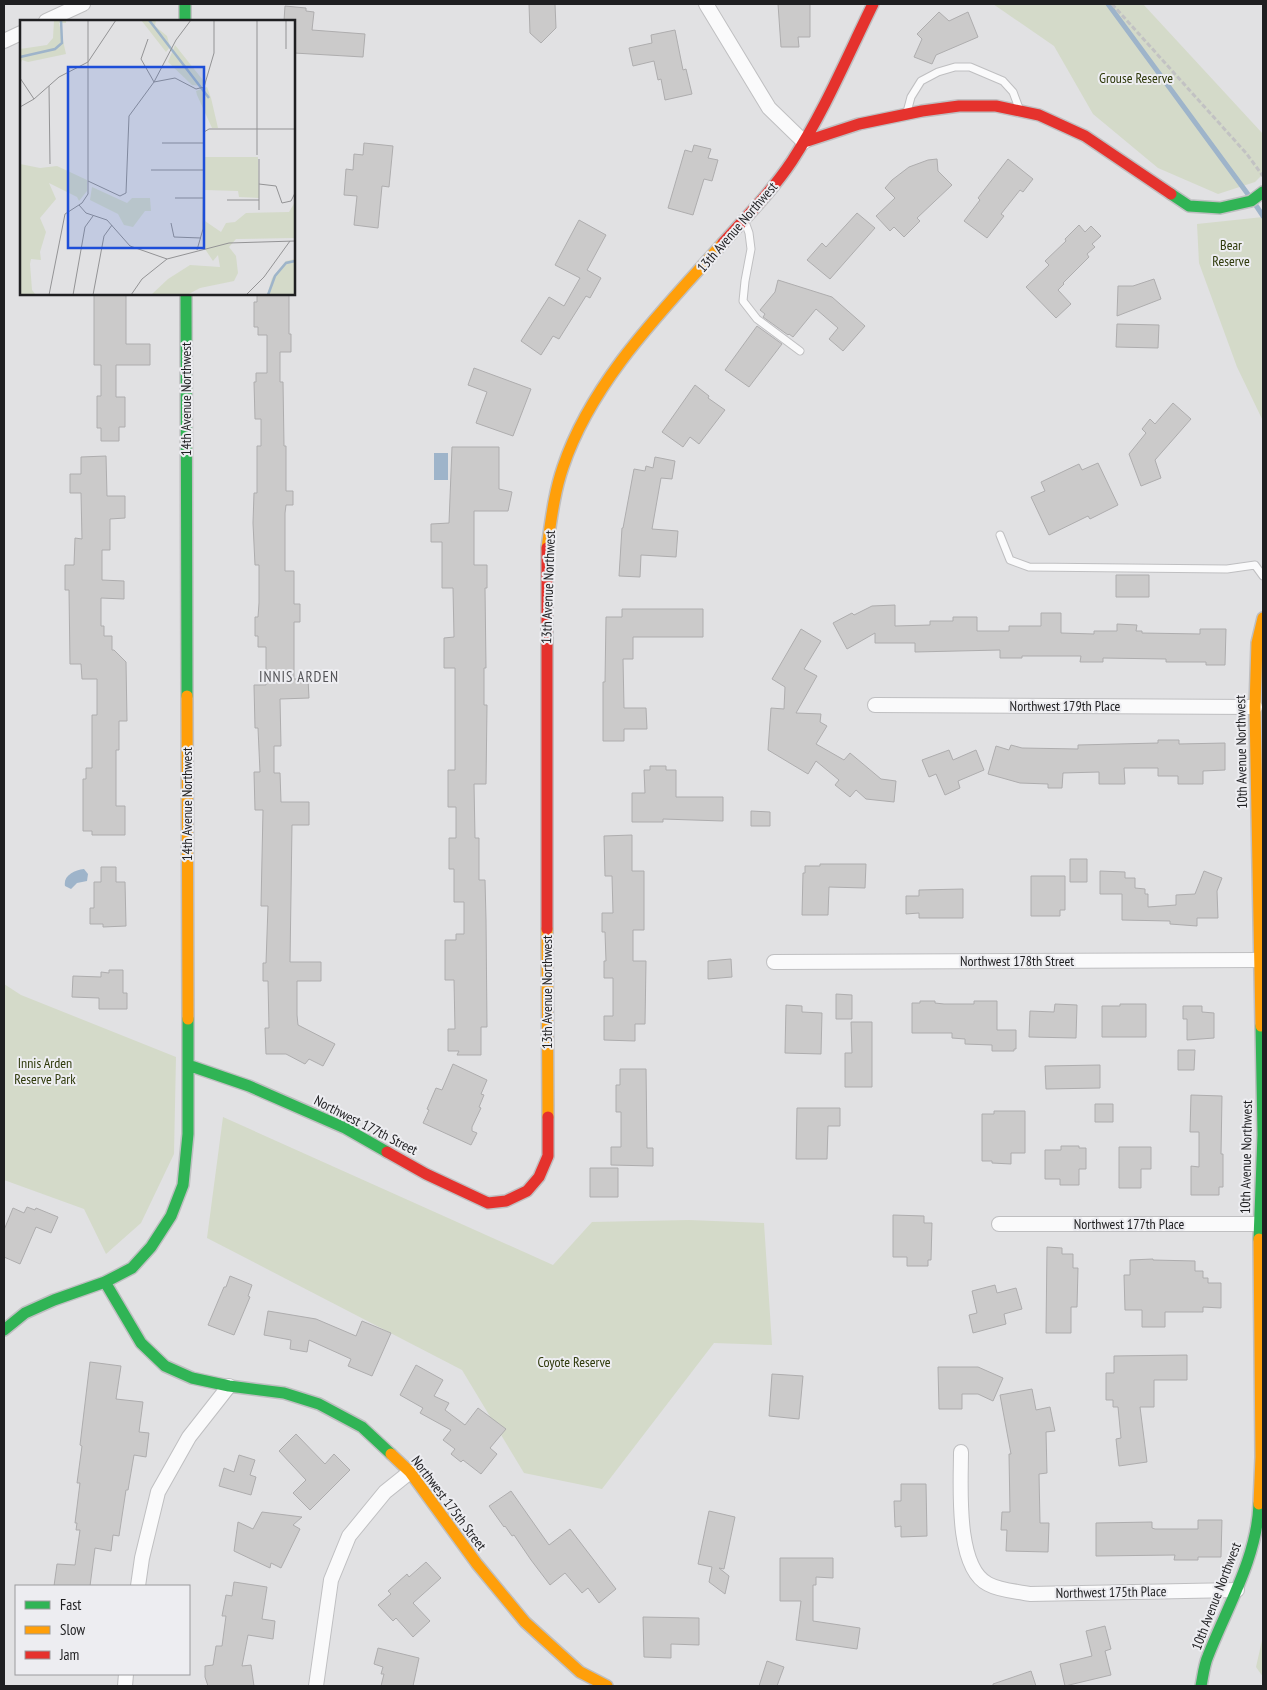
<svg xmlns="http://www.w3.org/2000/svg" width="1267" height="1690" font-family="'PT Sans Narrow',sans-serif">
<style>
.green{fill:#d4dac9}
.water{fill:#9eb4ca}
.lines{fill:none;stroke-linecap:round;stroke-linejoin:round}
.stream{stroke:#9eb4ca;stroke-width:5}
.building{fill:#cbcaca;stroke:#aeadae}
.lane-casing{stroke:#bfbfc1;stroke-width:9}
.street-casing{stroke:#bfbfc1;stroke-width:16}
.fast-casing{stroke:#bfbfc1;stroke-width:14}
.slow-casing{stroke:#bfbfc1;stroke-width:14}
.jam-casing{stroke:#bfbfc1;stroke-width:14}
.path{stroke:#c2c2c3;stroke-width:3;stroke-dasharray:5 2.5;stroke-linecap:butt}
.lane{stroke:#fafafb;stroke-width:7}
.street{stroke:#fafafb;stroke-width:14}
.fast{stroke:#30b455;stroke-width:11}
.slow{stroke:#ff9f0a;stroke-width:11}
.jam{stroke:#e5322d;stroke-width:11}
.labels{text-anchor:middle;dominant-baseline:central;stroke-width:4;stroke-linejoin:round;paint-order:stroke}
.park-label{font-size:14px;fill:#2e390a;stroke:#ededf1}
.street-label{font-size:14px;fill:#1f1f21;stroke:#ededf1}
.neighbourhood-label{font-size:15px;letter-spacing:1px;fill:#535357;stroke:#ededf1}
.inset-river{fill:none;stroke:#9eb4ca;stroke-width:2.5}
.inset-road{fill:none;stroke:#939395;stroke-width:1}
.view{fill:#1d4ed8;fill-opacity:0.15;stroke:#1d4ed8;stroke-width:2.5}
.inset-edge{fill:none;stroke:#1f1f21;stroke-width:2.5}
</style>
<rect width="100%" height="100%" fill="#e1e1e3"/>
<path class="green" d="M993,4h150l120,130v40l-8,8 -37,12 -60,-26 -65,-54 -39,-68z
M1263,217v204l-26,-54 -38,-104 -2,-39z
M4,984l17,11 155,62 -2,97 -33,69 -35,31 -22,-45 -80,-29z
M223,1117l330,148 39,-43 97,-2 75,3 8,122 -58,-2 -112,146 -78,-16 -62,-103 -255,-132z
M1263,1636v41l-7,-10z"/>
<path class="water" d="M434,453h14v27h-14z
M84,869l4,5 -1,7 -10,2 -6,6 -6,-3c-2,-10 9,-16 19,-17z"/>
<g class="lines">
<path class="stream" d="M1108,4l142,193
M1255,204l8,12"/>
</g>
<path class="building" d="M529,4h26l1,24 -15,15 -11,-10z
M778,4h32v33h-12l1,10h-18z
M285,6l21,2v3l8,1 -2,18 53,4 -2,23 -69,-4v-32h-10z
M939,12l10,9 19,-9 10,25 -42,18 -4,9 -18,-7 8,-18 -5,-5z
M675,30l8,40 3,-1 6,25 -27,6 -4,-21 -3,1 -4,-19 -21,5 -4,-18 23,-5 -1,-8z
M364,143l29,3 -4,41 -7,-1 -4,42 -24,-3 3,-29 -13,-1 2,-26 7,1 1,-16 9,1z
M694,145l17,4 -3,9 10,2 -6,21 -8,-2 -11,36 -25,-7 17,-58 7,2z
M937,159l1,12 14,14 -35,33 3,3 -16,16 -10,-10 -4,4 -14,-15 19,-18 -10,-10 7,-8 17,-13 19,-7z
M1008,159l25,20 -10,13 -3,-2 -19,24 3,2 -17,22 -23,-17 16,-21 -2,-2z
M857,213l18,15 -45,51 -23,-19 15,-17 4,4z
M579,220l27,15 -19,35 14,8 -11,20 -4,-2 -27,43 -6,-3 -12,19 -20,-14 28,-44 15,9 16,-28 -25,-13z
M1079,225l6,7 6,-6 10,10 -9,8 3,3 -8,7 2,3 -26,26 1,1 -6,6 13,14 -15,14 -30,-31 23,-22 -4,-4 21,-20 -1,-2z
M1154,279l7,20 -44,17 1,-30h15z
M778,280l54,17 33,29 -22,25 -14,-12 9,-11 -22,-19 -23,28 -4,-3 -1,1 -25,-18 2,-3 -5,-4 15,-18z
M257,294h32v40h2v18h-11v30h3l1,64h2v45h7v14h-7l-1,8v58h9v33h6v18h-6v57h14l1,19 -29,1 1,47h-7v27h6l1,29h28v23h-17l-2,137h31v19h-24v34l1,10 37,19 -12,22 -14,-7 -4,5 -19,-10h-20l-1,-26h4l-1,-47h-5v-18h3l2,-57h-7l2,-96h-8l-1,-38h6l-2,-44h-3l-1,-43h12v-38h-8v-11h-3v-19h3l1,-14v-38h-4l-2,-42 1,-30h3v-47h4v-27h-6l-1,-37h2v-9h11v-38h-9v-8h-4v-25h3z
M94,295h32v49h24v21h-34v32h9v30h-6v14h-18v-13h-4v-32h4v-31h-7z
M1117,324l42,1 -1,23 -42,-1z
M757,326l25,18 -33,43 -24,-17z
M474,368l57,21 -18,47 -37,-13 11,-31 -19,-7z
M695,385l14,11 -1,2 17,12 -26,34 -9,-7 -7,10 -21,-15z
M1173,403l18,16 -36,41 6,18 -20,8 -12,-32 17,-21 -4,-4 8,-10 5,5z
M452,447h47v42l13,3 -4,19h-34v54h13v23h-2l1,80h-2v37h3l-1,79h-12l1,54h4v42h6l1,40 1,107h-6v28h-24l2,-4h-11v-22h7l-1,-49h-9v-40h11v-6h8v-32h-10v-33h-5v-31h7v-31h-8v-37h7v-102h-11v-30l10,-1 -1,-49h-11v-46h-11v-18l18,-1z
M106,456l1,40h18v22l-15,1v31h-8v30l22,1v18l-23,-1v28h3v10h8v14h2l12,12 1,59h-8v29h-3v56h9v29h-33v-4h-9v-52h3v-11h6v-53h5v-36h-15l-1,-15h-11l-1,-74h-4v-25h9l1,-27 7,1 -1,-46h-11v-19h11v-17z
M655,457l20,4 -3,18 -11,-1 -9,51 26,2 -2,26 -35,-2 -1,22 -21,-1 3,-48h1l11,-59 11,2 1,-5 7,2z
M1098,463l20,42 -28,14 -2,-3 -39,19 -18,-38 14,-6 -4,-9 38,-18 3,6z
M1116,575h33v22h-33z
M895,605v21l35,-1v-4h23v-4h24v14h32v-5h32v-13h20v20l33,1v-3h23v-7l20,1 -1,6h6v2l58,1v-5h26l-1,36h-19v-3h-40v-3l-63,-1v4h-23l1,-6h-59v2h-22v-8l-85,2v-9h-40v-10l-28,16 -14,-26 19,-10 2,2 18,-9z
M622,609h81v28h-70v22h-10l1,49h22l1,21h-23v12h-21v-59h2l1,-65h16z
M801,629l20,12 -17,28 13,7 -21,37 25,1 -1,8 7,4 -11,18 28,16 6,-7 31,26 15,2 -2,21 -28,-3 -10,-9 -6,7 -15,-12 4,-5 -23,-19 -8,13 -40,-24 3,-42 13,1 1,-22 -13,-8z
M1158,740h21v4l46,-1v27l-22,1v13h-25v-8h-20v-8h-34l1,16h-26v-12l-36,1 -1,15h-14v-4l-28,-1 -32,-9 8,-28 13,4 2,-5 11,3 56,1v-4l80,-2z
M949,750l4,10 23,-10 8,20 -26,11 2,7 -15,7 -9,-21 -7,3 -7,-17z
M650,766h16v4h10v27h47v24l-60,-2v3h-31v-29h13l-1,-23h6z
M751,811l19,1v14h-19z
M632,835v36h12v59h-11v31h13l-1,63h-10v17l-31,-1v-24h9v-38h-9v-17h2l-1,-29h-3v-19h11l-1,-37h-7l-1,-40z
M1070,859h17v23h-17z
M820,864h46l-1,24 -36,-1 -1,28h-26l1,-42h2v-7h15z
M101,867h15v15h9l1,44 -23,1v-3h-13v-16h4v-26h7z
M1100,871l25,1v6h10v10l10,1v5h3v13l28,-2v-10l19,-1 9,-23 18,7 -5,13 1,27h-21v8l-27,-2v-3l-48,-1v-26h-22z
M1031,876h34v34h-5v6h-29z
M963,889v29h-44v-5l-13,1v-18h13v-6z
M731,959l1,18 -24,2v-18z
M109,970h14v23h4v16h-28v-11l-27,-1 1,-21 28,1v-5l8,1z
M836,994l16,1v24h-16z
M920,1001h15v2l9,1h30v-3h23v29h19v19h-2v2h-22v-6l-27,-1v-5l-13,-1v-5h-40v-30h8z
M1055,1004l22,1 -1,33 -47,-1 1,-26 24,1z
M1120,1004h26v33h-44v-31h18z
M786,1005l16,1v6l20,1 -1,41 -36,-1z
M1183,1006h19v6l12,1v25l-27,2v-21h-4z
M851,1022h21v65h-27v-34h7z
M1178,1050h17l-1,20h-16z
M453,1064l34,16 -6,14 3,1 -5,12 2,1 -9,19v4l5,2 -6,12 -48,-22 6,-13 -2,-1 9,-21 6,2z
M1100,1065v23l-54,1 -1,-23z
M620,1069h26l1,79h6v18l-42,-1v-18h10v-35h-5v-27h4z
M1191,1095l31,1 -1,58h2v33h-4v8h-28v-29l8,1v-35h-9z
M1095,1104h18v18h-18z
M797,1108h43v18h-12l-1,33h-31z
M994,1111h31v42h-14v11l-19,-1v-2h-10v-47h12z
M1061,1146h18v2h7v21h-7v16h-19v-6h-15v-29h16z
M1119,1147h32v22h-10v19h-22z
M590,1168h28v29h-28z
M27,1207l8,3 1,-2 22,9 -7,16 -15,-6 -16,37 -16,-7v-27l9,-22 11,5z
M893,1215l31,1v7h8l-1,37h-3v6h-21v-9h-14z
M1047,1247l15,1v6h11v14h5l-1,39h-6v26h-25z
M1153,1259v1l42,1v10h8v7h5v5h13v25l-18,-1v5h-38v15h-23v-17h-17l-1,-35h6v-15z
M230,1276l22,9 -4,11 2,1 -16,38 -26,-10 16,-38h2z
M995,1285l2,8 19,-5 6,21 -18,5 2,10 -33,9 -4,-18 8,-2 -5,-22z
M268,1311l48,8 40,17 6,-15 29,12 -19,43 -24,-10 3,-7 -42,-19 -2,12 -17,-3 1,-9 -27,-5z
M1187,1355v25h-33v27h-14l7,55 -28,4 -3,-27 5,-1 -3,-31h-5v-7h-7v-27h8v-17z
M90,1362l31,4 -5,33 27,3 -4,30 10,1 -3,24 -12,-2 -6,35h-2l-7,46 -6,-1 -2,16 -16,-3 -5,38h-36l3,-22 18,1 5,-35h-4l1,-7h-2l5,-40h-3l5,-37 -2,-1z
M416,1365l27,15 -9,16 15,7 -4,7 20,15 13,-17 28,21 -16,19 7,6 -16,20 -18,-14 -2,2 -10,-8 4,-5 -12,-9 8,-10 -31,-17 3,-5 -23,-13z
M938,1367h40l25,11 -10,23 -15,-7h-16v15h-23z
M772,1374l31,2 -4,43 -30,-3z
M1032,1389l4,21 14,-3 5,24 -9,1 1,41 -8,1 1,49h9l-1,29 -42,-1 1,-21h-6l1,-18h8l-1,-58h2l-11,-59z
M296,1434l29,30 9,-10 16,16 -40,40 -17,-17 13,-13 -27,-29z
M239,1455l16,5 -5,15 6,2 -5,18 -32,-9 5,-18 10,4z
M901,1484h25l1,52 -26,1v-11l-6,1 -1,-26h7z
M511,1491l38,54 21,-16 46,60 -17,14 -11,-15 -6,5 -17,-20 -15,12 -19,-25 -17,-25 -2,1 -7,-10 -1,1 -15,-21z
M709,1511l26,6 -11,52 -5,-1 10,8 -4,18 -16,-12 3,-15 -14,-3z
M262,1512l40,5 -9,8 7,4 -19,39 -10,-5 -1,5 -36,-17 4,-29 15,7z
M1198,1520h24l-1,37h-23v3h-24l1,-5 -79,1v-33l56,-1v6l3,1h43z
M780,1558h53v20l-17,-1v8h-3v36l47,7 -3,21 -61,-9 5,-39h-21z
M426,1562l15,16 -28,25 17,18 -17,16 -17,-19 -3,3 -15,-16 13,-11 -3,-3 19,-17 2,3z
M234,1582l33,5 -5,32 13,2 -2,18 -25,-4 -6,31 9,-1 3,21h-46l-3,-9v-11l8,-1 3,-19h6l4,-30h-4l4,-21 6,1z
M643,1617l56,1v27l-28,-1v14l-27,-1z
M1105,1626l6,23 -6,2 6,24 -46,11 -5,-22 32,-8 -6,-25z
M378,1648l41,10 -6,28h-32l3,-12h-3l2,-7 -9,-3z
M767,1661l17,6 -7,19h-18z
M1031,1671l5,15h-43v-2z"/>
<g class="lines">
<defs>
<path id="lane" d="M907,112l4,-15 10,-16 17,-9 17,-5h15l33,14 10,11 6,16
M745,222l4,11 2,16 -6,32 -2,20 14,18 43,32
M1000,535l10,25 19,7 198,2 28,-4 8,11"/>
<path id="street" d="M706,4l63,104 35,34
M46,21l37,-17
M4,41l17,-8
M875,705l380,2
M774,962l486,-2
M999,1224h261
M961,1452c0,33 -6,115 27,132 13,7 28,7 42,10l207,-4
M138,1586l4,-28 16,-66 31,-55 40,-51
M125,1686l1,-12
M316,1686l15,-106 18,-44 36,-44 25,-20"/>
<path id="fast" d="M185,4v17
M1171,194l18,12 31,2 31,-7 12,-9
M186,294l1,402
M188,1065l61,21 96,42 42,24
M1259,1239l4,-104 -2,-109
M105,1282l36,61 24,23 27,12 37,8 55,7 35,11 43,23 29,27
M4,1330l21,-17 29,-13 51,-18 27,-14 19,-21 20,-31 12,-31 5,-51v-115
M1201,1686c2,-10 3,-21 7,-30 19,-49 49,-98 51,-152"/>
<path id="slow" d="M547,548c4,-27 7,-55 16,-81 29,-87 101,-158 160,-224
M187,696l1,323
M547,929l1,188
M1261,1026l-6,-319 2,-64 6,-25
M1259,1239l2,218 -2,47
M391,1454l19,18 67,92 48,58 55,50 27,14"/>
<path id="jam" d="M804,142l55,-18 63,-13 37,-5h37l43,9 46,21 86,58
M723,243c24,-27 49,-52 69,-82 32,-49 55,-104 81,-157
M547,548v381
M387,1152l39,22 62,29 18,-2 21,-10 12,-14 9,-21v-39"/>
</defs>
<use href="#lane" class="lane-casing"/>
<use href="#street" class="street-casing"/>
<use href="#fast" class="fast-casing"/>
<use href="#slow" class="slow-casing"/>
<use href="#jam" class="jam-casing"/>
<path class="path" d="M1112,4l134,149 17,23"/>
<use href="#lane" class="lane"/>
<use href="#street" class="street"/>
<use href="#fast" class="fast"/>
<use href="#slow" class="slow"/>
<use href="#jam" class="jam"/>
</g>
<g class="labels">
<g class="park-label">
<text x="1136" y="78">Grouse Reserve</text>
<text x="1231" y="245">Bear<tspan x="1231" dy="16">Reserve</tspan></text>
<text x="45" y="1063">Innis Arden<tspan x="45" dy="16">Reserve Park</tspan></text>
<text x="574" y="1362">Coyote Reserve</text>
</g>
<g class="street-label">
<text transform="translate(737 227) rotate(-49)">13th Avenue Northwest</text>
<text transform="translate(186 399) rotate(-90)">14th Avenue Northwest</text>
<text transform="translate(548 587) rotate(-88)">13th Avenue Northwest</text>
<text x="1065" y="706">Northwest 179th Place</text>
<text transform="translate(1241 752) rotate(-91)">10th Avenue Northwest</text>
<text transform="translate(187 804) rotate(-90)">14th Avenue Northwest</text>
<text x="1017" y="961">Northwest 178th Street</text>
<text transform="translate(547 992) rotate(-90)">13th Avenue Northwest</text>
<text transform="translate(366 1125) rotate(27)">Northwest 177th Street</text>
<text transform="translate(1246 1157) rotate(-89)">10th Avenue Northwest</text>
<text x="1129" y="1224">Northwest 177th Place</text>
<text transform="translate(449 1503) rotate(53)">Northwest 175th Street</text>
<text transform="translate(1111 1592) rotate(-1)">Northwest 175th Place</text>
<text transform="translate(1216 1596) rotate(-69)">10th Avenue Northwest</text>
</g>
<g class="neighbourhood-label">
<text x="299" y="676">INNIS ARDEN</text>
</g>
</g>
<g transform="translate(20 20)">
<rect width="275" height="275" fill="#e1e1e3"/>
<path d="M34,0h12v3h-7l7,31 -38,8 -6,-2 -2,5v-16l27,-4 6,-7zM121,0h15l-1,6 12,10 3,11 -4,5zM155,25l31,39 -3,2 -11,-1 -24,-23zM187,67l4,11 7,30h-6l-15,-33 -1,-4zM185,137h53l1,41 -20,-1 -1,-6 -33,-1zM0,144l20,4 17,-2 30,14v11l-8,10 -2,-4 -28,-14 7,16 -16,19 6,14 -6,20 1,8 -10,-1 -1,5 2,26 4,5h-16zM72,167l35,16 5,-5h18l1,13h-6l-12,16 -9,-2 -6,-11 -28,-14zM275,182v36l-59,1 -7,8 7,9 2,17 -4,8 -34,7 -13,7h-36l17,-16 22,-14 30,2 -2,-12 -5,6 -10,-15 2,-25 16,11 5,-9 9,-1 11,-9 43,-1zM275,239v36h-28l5,-17 14,-17z" fill="#d4dac9"/>
<path class="inset-river" d="M129,0l60,78M0,37l35,-8 7,-6 -1,-23M248,275l7,-19 11,-13 9,-2"/>
<path class="inset-road" d="M266,0v29M128,19l-7,20 13,23M0,58l14,21M134,62l21,-4 21,11 8,-2 10,-34v-33M29,66l1,78M0,87l14,-8 25,-22 29,-15 28,-42M142,123h41M237,135v-135M131,150h52M68,161l32,15 6,-3 3,-77 25,-34 22,-42 15,-20M239,164l17,2 6,17 9,-2 4,-8M155,178h28M207,180h32M59,185l7,8 21,7 23,26 37,13 62,-16 66,-2M239,190v-51M151,203l3,14 27,1M177,230l6,-21 1,-97 5,-3h86M29,275l16,-81 17,-11 6,-9v-174M53,275l12,-68 8,-11M73,275l11,-59 8,-11M111,275l11,-16 25,-20M226,275l18,-18 26,-36"/>
<path class="view" d="M48,47h136v181h-136z"/>
<rect width="275" height="275" class="inset-edge"/>
</g>
<rect width="1267" height="1690" fill="none" stroke="#1f1f21" stroke-width="10"/>
<rect x="15" y="1585" width="175" height="90" fill="#ededf1" stroke="#9b9b9e"/>
<rect x="25" y="1601" width="25" height="8" fill="#30b455" stroke="#9b9b9e"/>
<text x="60" y="1610" font-size="15" fill="#1f1f21">Fast</text>
<rect x="25" y="1626" width="25" height="8" fill="#ff9f0a" stroke="#9b9b9e"/>
<text x="60" y="1635" font-size="15" fill="#1f1f21">Slow</text>
<rect x="25" y="1651" width="25" height="8" fill="#e5322d" stroke="#9b9b9e"/>
<text x="60" y="1660" font-size="15" fill="#1f1f21">Jam</text>
</svg>
